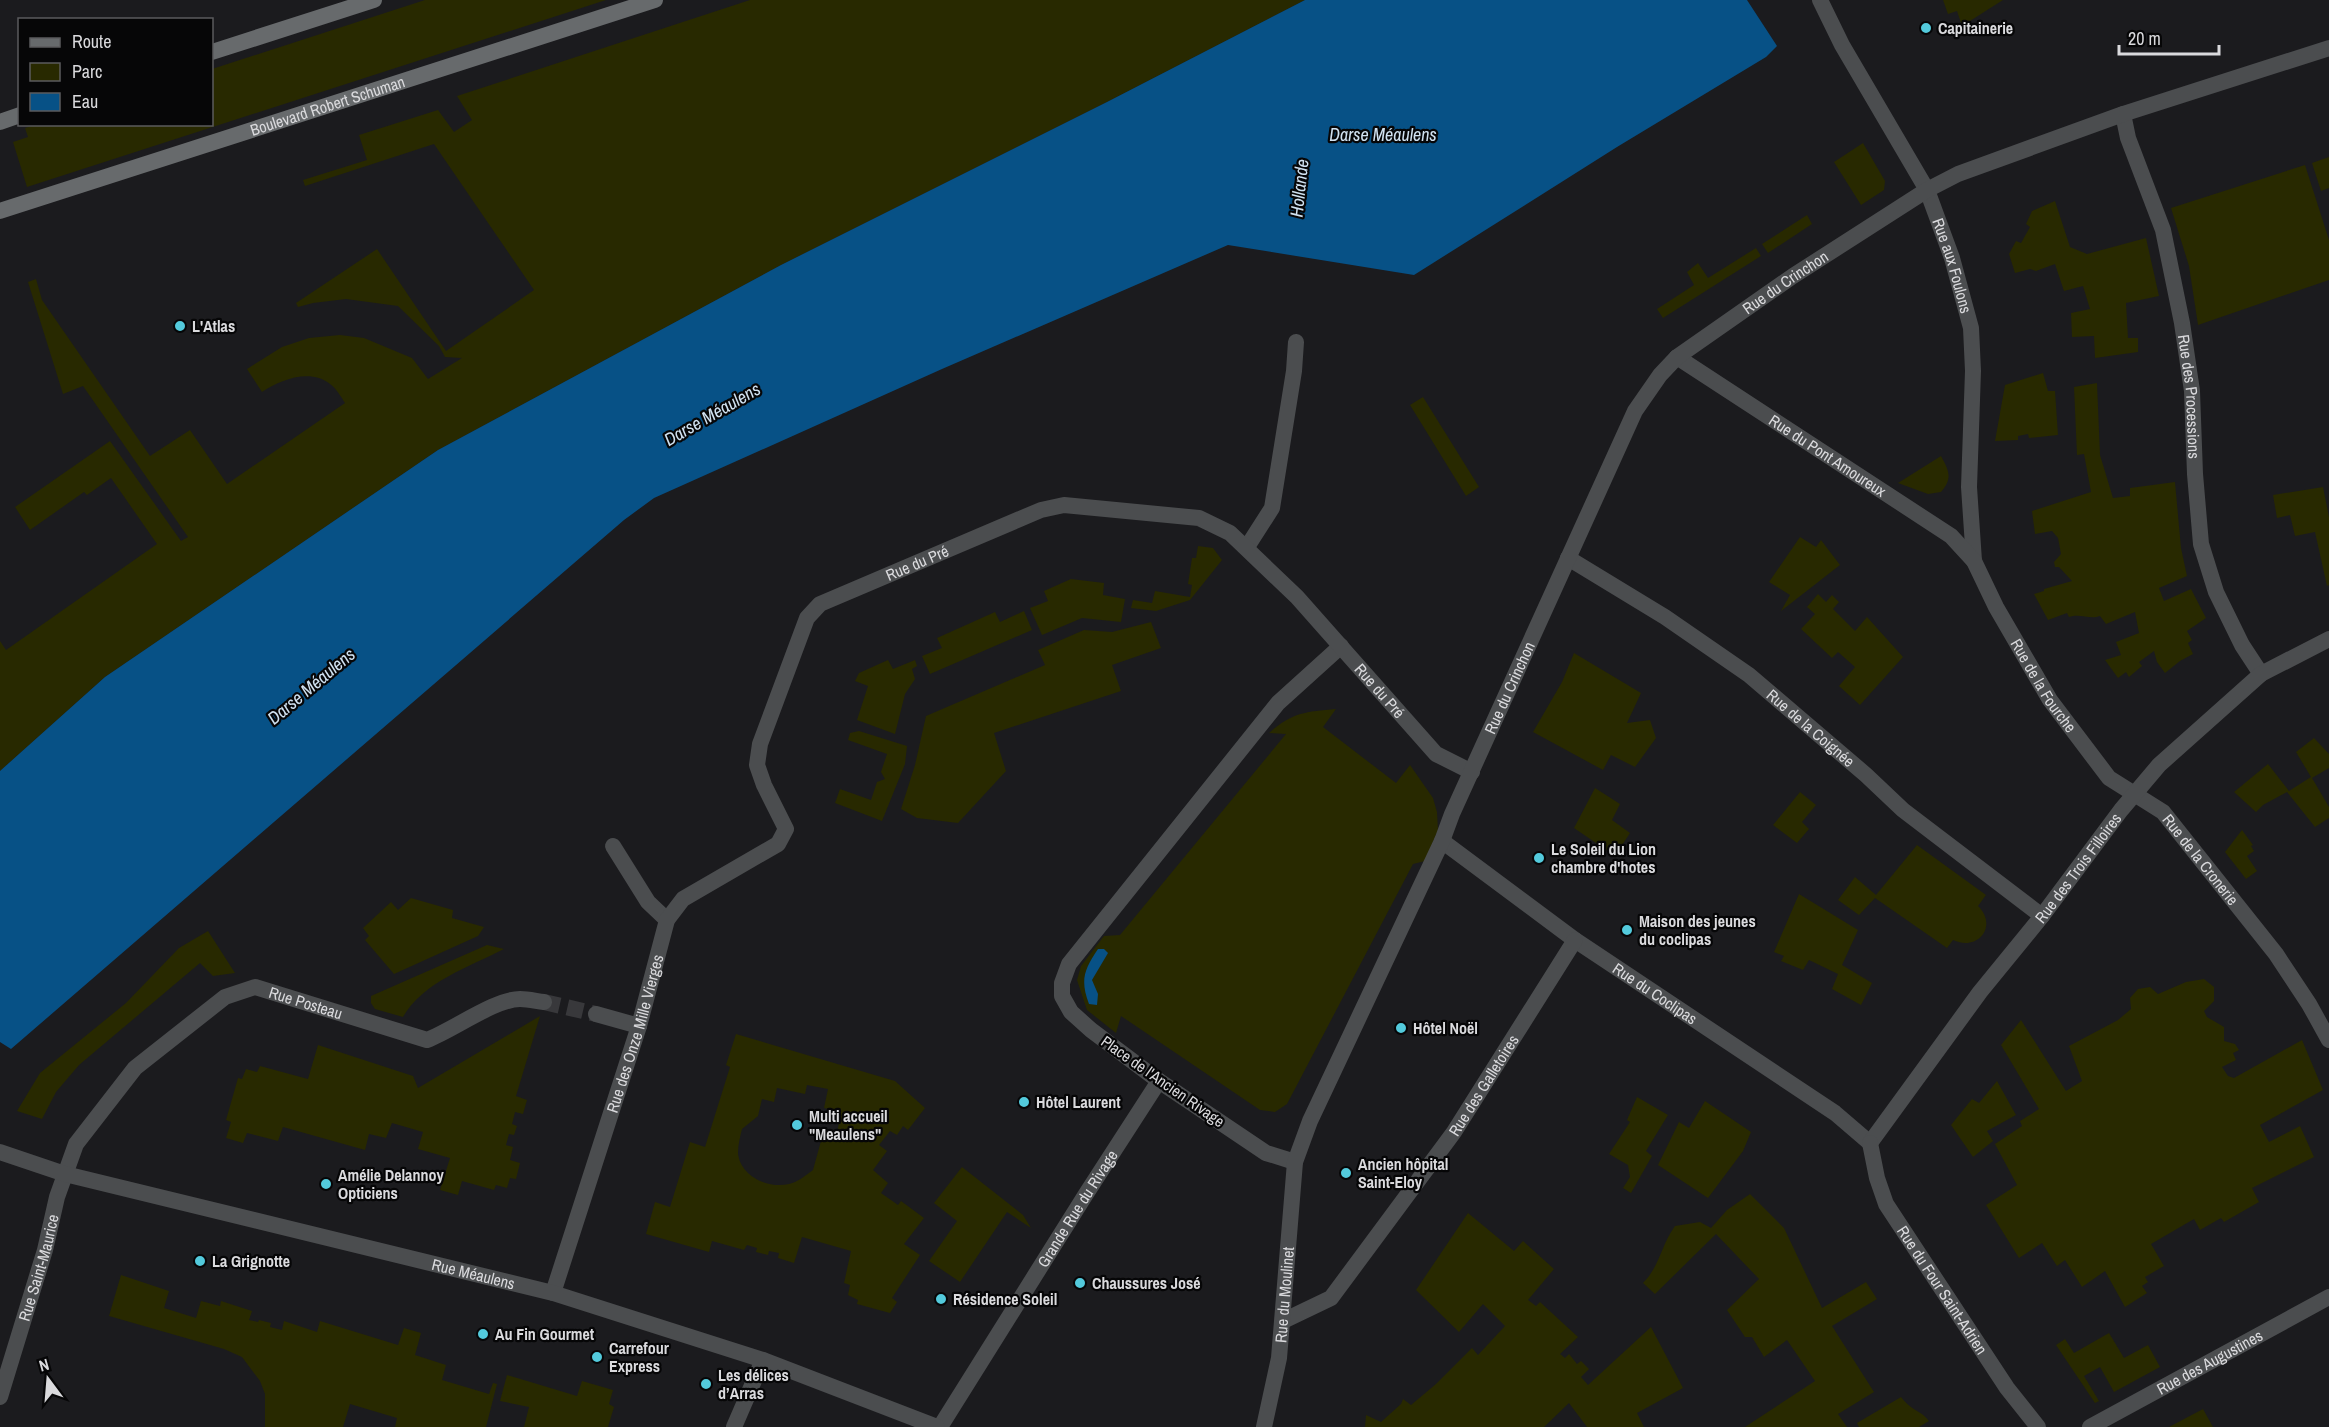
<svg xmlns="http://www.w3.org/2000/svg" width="2329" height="1427" font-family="'Archivo Narrow',sans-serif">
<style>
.green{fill:#282900;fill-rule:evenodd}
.water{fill:#075186}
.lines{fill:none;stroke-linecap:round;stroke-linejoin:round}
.minor-tunnel{stroke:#38383b;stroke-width:16;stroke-dasharray:16 8;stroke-linecap:butt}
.minor{stroke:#4b4d4f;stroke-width:16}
.tertiary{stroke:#4b4d4f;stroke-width:16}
.secondary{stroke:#676a6c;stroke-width:16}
.poi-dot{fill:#53cadc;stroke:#060607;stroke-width:2}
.labels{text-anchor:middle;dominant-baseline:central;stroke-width:4.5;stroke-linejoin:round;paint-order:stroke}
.poi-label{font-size:16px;font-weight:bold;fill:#dadadd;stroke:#060607;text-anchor:start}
.street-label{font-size:16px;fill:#dadadd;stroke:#060607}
.water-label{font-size:18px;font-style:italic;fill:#d1e2f1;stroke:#060607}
</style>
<rect width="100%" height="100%" fill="#1b1b1e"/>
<path class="green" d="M425,0h181l-579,187 -14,-45 15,-5 -3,-9 13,-4h174v-55z
M750,0h555l-198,102 -326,163 -343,185 -333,227 -105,94v-130l6,9 151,-106 -46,-66 -24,17 -3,-3 -54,38 -15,-23 95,-66 71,100 7,-4 -105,-151 -20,8 -35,-112 8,-3 6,21 108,156 40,-26 37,54 118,-81c-4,-6 -9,-15 -15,-19 -20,-16 -50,-4 -68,8l-15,-23 35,-22 27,-9 31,-3 24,3 48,20 16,21 34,-21 -17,-1 -6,-11 -41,-40 -52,-7 -33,4 -15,4 -2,-4 81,-54 69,102 88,-61 -100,-146 -129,42 -2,-6 64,-20 -8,-25 79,-25 16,22 18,-12 -15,-24z
M1943,0h60l-41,26 -5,-15 -9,3z
M1863,143l22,38 -1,9 -23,15 -27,-43z
M2329,157v31l-8,3 -9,-28z
M2305,165l24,75v40l-131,45 -9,-59 -18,-58z
M2055,201l15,46 17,7 59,-16 13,58 -33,7 2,35h10v14l-43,6 -1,-22 -22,1 -1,-24 19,-4 -7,-23 -19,5 -9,-27 -19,7 -6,-2 -15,4 -6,-19 7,-13 5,2 9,-16 -4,-3 6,-13z
M1807,215l5,9 -44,29 -6,-9z
M1756,248l5,8 -98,62 -6,-9 37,-24 -7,-13 11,-9 10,15z
M2043,373l5,18h7l3,44 -29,3 -1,-4 -10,2v4l-23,1 10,-56z
M2097,383l3,72 13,43 17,-2v-8l45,-6 6,66 6,28 -28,12 5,13 27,-12 15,29 -19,13 5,9 -4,3 5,11 -13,7 -15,12 -8,-11 -3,-11 -15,11 3,4 -13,11 -3,-5 -8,6 -13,-18 16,-5 -5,-13 23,-9 -4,-21 -29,12 -6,-8c-10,4 -20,-3 -31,1l-2,-4 -19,7 -14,-26 10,-3v-2l28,-8 -13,-14h-4l-1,-5 7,-8 -3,-16 -6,-7 -17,3 -3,-23 59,-19 -7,-38 -7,1 -3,-68z
M1423,397l56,90 -13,9 -56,-91z
M1941,456c8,15 12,22 0,36l-13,2 -30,-11z
M2323,487l6,30v68l-2,1 -12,-54 -20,4 -5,-21 -13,3 -4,-23z
M1800,537l16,10 5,-7 19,25 -59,46 9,-16 -21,-13z
M1198,546l15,2 9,12 -32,40 -34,11 -25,-3 2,-8 19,3 3,-12 35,6 2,-12 -4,-1 4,-26h4z
M1071,579l33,4 -1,12 22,4 -4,23 -39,-4 -40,17 -12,-27 18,-7 -4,-10z
M1818,594l8,8 6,-7 7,7 -6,7 22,22 12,-14 36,40 -43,48 -21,-19 16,-19 -17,-15 -6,6 -31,-29 14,-15 -8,-7z
M1024,611l8,19 -102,44 -8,-18 20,-8 -5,-10 58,-26 5,10z
M1151,622l10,26 -49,17 9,26 -127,42 12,38 -48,52 -41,-5 -16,-9 14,-44 11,-49 119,-51 -7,-15 46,-20 28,2z
M1574,653l67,40 -14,30 23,-3 6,18 -21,29 -24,-12 -8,15 -70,-38 29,-50z
M888,660l5,9 22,-9 2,6 -5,3 3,10 -10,15 -10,40 -38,-14 11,-34 -13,-5 4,-8z
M1336,709l-13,18 73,56 14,-18 23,33 4,14 1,18 -13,31 -12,3 -126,240 -12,8 -15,-2 -139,-94 -5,17 -29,-23 -10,-30 4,-14 23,-30 16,-1 166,-201 -17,-1c24,-21 36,-21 67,-24z
M859,731l48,15 -2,18 -23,57 -47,-18 5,-14 31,11 6,-18 8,-3 -4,-7 6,-18 -39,-14 2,-7z
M2314,738l15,16v14l-17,10 17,29v11l-14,9 -28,-35 -24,13 -7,7 -22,-20 34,-28 21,27 22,-14 -15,-25z
M1595,788l25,16 -8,16 18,13 -15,23 -41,-28z
M1800,792l16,13 -14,17 7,7 -12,14 -24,-18z
M2242,830l11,15 -2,1 3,5 -7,5 10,15 -11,8 -21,-27z
M1917,845l69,50 -8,11c20,19 1,46 -25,34l-6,8 -72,-50 -16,17 -21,-15 17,-23 21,18z
M1799,894l59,36 -16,35 30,18 -11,22 -29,-16 6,-15 -29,-14 -6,10 -22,-9 3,-5 -10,-4z
M411,898l42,12 -1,8 32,9 -6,9 -84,38 -29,-34 4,-4 -6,-8 28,-26 7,8z
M208,931l27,42 -22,3 -13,-13 -121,102 -23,27 -14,27 -25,-8 23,-38 86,-70 53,-55z
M487,945l17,4c-35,18 -81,33 -101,68l-28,-8 -4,-6v-7z
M2204,979l10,8v14l-10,10 3,6 17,10v14l11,3 4,6 -6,3 3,7 -14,7 6,9 6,2 68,-38 21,50 -63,35 9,17 31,-16 14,31 -62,31 7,14 -35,20 -3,-4 -21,12 -6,-11 -43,25 13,22 -19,11 3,5 -6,4 5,7 -22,14 -20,-36 -23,16 -17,-27 -8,6 -15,-23 -23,15 -33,-53 31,-20 -22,-41 27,-18 -2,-5 19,-12 -38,-64 20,-25 45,71 16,-10 -13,-35 49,-26 13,-11 -1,-11 8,-9 12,-2 8,7 28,-12z
M540,1016l-24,80 11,4 -4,14 -8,-2 -3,12 5,2 -3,9 -5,-1 -3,11 7,2 -3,13 10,3 -4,16 -6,-1 -3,10 -11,-3 -2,5 -32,-9 -4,14 -18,-5 10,-32 -32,-9 5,-17 -31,-9 -6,15 -17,-4 -4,16 -82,-23 -5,14 -31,-8 -4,10 -17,-5 5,-16 -5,-2 12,-42 4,1 4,-10 11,3 3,-6 48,13 10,-34 95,31 5,12z
M736,1034l159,47 30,27 -17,22 -5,-4 -6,9 -7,-4 -11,14 8,6 -14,19 15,13 -7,10 17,12 3,-4 23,17 -20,26 16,11 -28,43 5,4 -7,11 -33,-9 1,-4 -10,-5 2,-10 -6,-2 7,-32 -49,-14 -8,26 -16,-5 1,-5 -10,-2 -1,4 -12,-3 1,-4 -10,-3 -3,5 -32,-9 -3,11 -63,-18 9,-32 15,5 20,-65 15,5 25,-80 -4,-2zM807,1085l21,4 -4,19 17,4 -4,21 -13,-3 -11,40c-7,5 -15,12 -24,14 -21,5 -49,-8 -51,-31 0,-8 2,-16 4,-24l16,-13 4,-17 12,3 3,-14 28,6z
M1997,1081l19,34 -29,16 6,10 -20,16 -22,-32 21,-26 7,4z
M1637,1097l31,18 -22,36 6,5 -21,37 -8,-5 7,-11 -2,-12 -19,-11 21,-32 -3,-2z
M1705,1101l46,31 -8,19 -35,47 -50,-33 21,-43 10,6z
M962,1167l61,48 8,13 -24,-16 -47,70 -31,-21 28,-40 -23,-18z
M1750,1194l34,34 38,80 44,-26 11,17 -45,27 42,66 -36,22 9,13h-102l70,-46 -28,-41 -23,17 -12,-20h-7l-18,-27 32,-31 -43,-45 -61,60 -12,-11c17,-17 18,-38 32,-57l25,-4 11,6 16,-18z
M1468,1213l46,38 9,-10 31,28 -26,31 8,6 4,-4 38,35 -18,17 5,4 4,-4 8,10 4,-3 8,8 -8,8 7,8 63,-58 32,61 -46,25 7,14h-57l-18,-24 -25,24h-179l1,-12 15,7 20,-18 2,-5 8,6 25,-21 36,-36 6,7 27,-29 -22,-22 -24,28 -43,-42z
M121,1275l48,16 -5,17 32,10 5,-17 19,5 1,-5 31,10 -3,9 9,2 1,-2 12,3 -1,4 12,3 2,-9 33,11 3,-11 78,24 6,-17 17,5 -6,22 31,10 -4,15 47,14 4,-11 4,1 -11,43h-91l2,-9 -47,-14 -7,23h-78v-33l-5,-13 -18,-24 -18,-8 -115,-33z
M2109,1333l15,25 24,-13 12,22 -46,25 -14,-25 -16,9 15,25 -4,2 -39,-58 9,-6 9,14z
M507,1375l70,21 5,-15 31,9 -4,14 5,3 -6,20h-84l5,-20 -29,-6z
M1901,1397c9,13 21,14 28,24l-10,6h-60l-2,-4z
M2203,1409l10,18h-44z"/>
<path class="water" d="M1305,0h442l30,46 -11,11 -149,90 -203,128 -186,-30 -286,124 -288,129 -30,22 -613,529 -11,-7v-271l105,-94 333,-227 343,-185 326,-163z
M1098,949h6l4,4 -16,27 6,14 -1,11 -8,-1c-9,-24 -5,-34 9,-55z"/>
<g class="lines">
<path class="minor-tunnel" d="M544,1002l52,12"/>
<g class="minor">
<path id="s1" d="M1820,0l22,45 85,145 25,68 19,70 2,43 -4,116 5,74"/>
<path id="s2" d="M2123,114l5,24 35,92 19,93 10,68 3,83 6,70 15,48 26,53 19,29"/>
<path id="s3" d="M1677,357l274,179 23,25 22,46 54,93 59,78 54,34 113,142 33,50 20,36"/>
<path d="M1247,547l25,-39 22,-137 2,-29"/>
<path id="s4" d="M1568,558l97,59 84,58 117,100 37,35 139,106"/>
<path id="s5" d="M1442,841l133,99 260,173 35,30"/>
<path d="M613,846l35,56 19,18"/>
<path d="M596,1014l43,12"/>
<path id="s6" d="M1870,1143l110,-151 62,-76 79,-106 38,-45 102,-91 68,-35"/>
<path id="s7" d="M1870,1143l7,35 9,26 121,184 31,39"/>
<path d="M1295,1162l-29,-9 -107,-72 -68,-51 -20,-18 -9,-16v-13l7,-19 209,-261 63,-57"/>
<path id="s8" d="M553,1293l86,-267 28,-106 16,-21 95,-55 8,-15 -22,-44 -7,-20 3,-21 47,-126 13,-14 221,-94 23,-5 135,13 31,15 67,64 139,157 36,18"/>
<path id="s9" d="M1283,1321l48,-23 123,-166 121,-192"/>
<path id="s10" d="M0,1397l45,-147 12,-53 19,-53 59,-76 90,-71 30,-10 172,53c26,-10 68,-41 93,-41 8,0 16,2 24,3"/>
<path d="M734,1427l29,-67"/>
<path id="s11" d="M940,1427l146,-233 73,-113"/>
<path id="s12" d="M1264,1427l15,-69 16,-196 15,-41 132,-280 10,-27 183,-403 25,-36 17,-18 116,-81 134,-86 31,-16 165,-60 206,-66"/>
<path id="s13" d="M2090,1427l239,-130"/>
</g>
<path class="tertiary" id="s14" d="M0,1152l65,22 488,119 210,67 174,67"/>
<g class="secondary">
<path d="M212,52l162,-52"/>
<path d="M0,122l20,-7"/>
<path id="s15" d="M0,211l655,-211"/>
</g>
</g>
<g class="poi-dot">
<circle cx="1926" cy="28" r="6"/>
<circle cx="180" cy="326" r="6"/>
<circle cx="1539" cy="858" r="6"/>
<circle cx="1627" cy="930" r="6"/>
<circle cx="1401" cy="1028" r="6"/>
<circle cx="1024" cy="1102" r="6"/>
<circle cx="797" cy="1125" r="6"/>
<circle cx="1346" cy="1173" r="6"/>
<circle cx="326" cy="1184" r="6"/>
<circle cx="200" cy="1261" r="6"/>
<circle cx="1080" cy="1283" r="6"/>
<circle cx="941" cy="1299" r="6"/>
<circle cx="483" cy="1334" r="6"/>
<circle cx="597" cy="1357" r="6"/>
<circle cx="706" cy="1384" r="6"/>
</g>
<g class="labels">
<g class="poi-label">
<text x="1938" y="28">Capitainerie</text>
<text x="192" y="326">L'Atlas</text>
<text x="1551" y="849">Le Soleil du Lion<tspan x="1551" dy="18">chambre d'hotes</tspan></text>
<text x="1639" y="921">Maison des jeunes<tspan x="1639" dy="18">du coclipas</tspan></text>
<text x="1413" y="1028">Hôtel Noël</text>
<text x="1036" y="1102">Hôtel Laurent</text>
<text x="809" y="1116">Multi accueil<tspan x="809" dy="18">"Meaulens"</tspan></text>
<text x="1358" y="1164">Ancien hôpital<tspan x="1358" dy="18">Saint-Eloy</tspan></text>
<text x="338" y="1175">Amélie Delannoy<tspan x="338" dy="18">Opticiens</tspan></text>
<text x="212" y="1261">La Grignotte</text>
<text x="1092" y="1283">Chaussures José</text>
<text x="953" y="1299">Résidence Soleil</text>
<text x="495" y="1334">Au Fin Gourmet</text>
<text x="609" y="1348">Carrefour<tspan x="609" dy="18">Express</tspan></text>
<text x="718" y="1375">Les délices<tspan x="718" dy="18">d’Arras</tspan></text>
</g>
<g class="street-label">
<text stroke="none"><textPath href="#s15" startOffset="344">Boulevard Robert Schuman</textPath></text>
<text stroke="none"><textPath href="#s1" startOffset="298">Rue aux Foulons</textPath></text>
<text stroke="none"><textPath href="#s12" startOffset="1292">Rue du Crinchon</textPath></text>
<text stroke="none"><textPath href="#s2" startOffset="292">Rue des Processions</textPath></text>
<text stroke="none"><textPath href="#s3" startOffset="180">Rue du Pont Amoureux</textPath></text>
<text stroke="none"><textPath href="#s8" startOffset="894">Rue du Pré</textPath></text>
<text stroke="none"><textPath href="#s3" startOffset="504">Rue de la Fourche</textPath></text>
<text stroke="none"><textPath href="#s12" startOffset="788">Rue du Crinchon</textPath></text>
<text stroke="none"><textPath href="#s8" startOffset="1440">Rue du Pré</textPath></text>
<text stroke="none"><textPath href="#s4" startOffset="297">Rue de la Coignée</textPath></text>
<text stroke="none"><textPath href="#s3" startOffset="742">Rue de la Cronerie</textPath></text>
<text stroke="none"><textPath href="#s6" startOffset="345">Rue des Trois Filloires</textPath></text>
<text stroke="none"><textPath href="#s5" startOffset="262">Rue du Coclipas</textPath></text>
<text stroke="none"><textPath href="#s10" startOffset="560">Rue Posteau</textPath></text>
<text stroke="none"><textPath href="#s8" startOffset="272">Rue des Onze Mille Vierges</textPath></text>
<text transform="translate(1163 1081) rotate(35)">Place de l'Ancien Rivage</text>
<text stroke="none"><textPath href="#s9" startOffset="315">Rue des Galletoires</textPath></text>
<text stroke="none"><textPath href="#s11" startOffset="258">Grande Rue du Rivage</textPath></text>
<text stroke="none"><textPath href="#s10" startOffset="135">Rue Saint-Maurice</textPath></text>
<text stroke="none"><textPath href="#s14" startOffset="489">Rue Méaulens</textPath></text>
<text stroke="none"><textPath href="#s7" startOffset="166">Rue du Four Saint-Adrien</textPath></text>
<text stroke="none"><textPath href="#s12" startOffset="134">Rue du Moulinet</textPath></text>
<text stroke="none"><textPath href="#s13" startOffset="136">Rue des Augustines</textPath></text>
</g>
<g class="water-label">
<text x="1383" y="134">Darse Méaulens</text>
<text transform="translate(1299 188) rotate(-84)">Hollande</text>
<text transform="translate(712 414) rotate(-30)">Darse Méaulens</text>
<text transform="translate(311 686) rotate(-40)">Darse Méaulens</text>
</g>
</g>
<rect x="18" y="18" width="195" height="108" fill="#060607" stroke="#5b5b5d" stroke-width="1.5"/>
<rect x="30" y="38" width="30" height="9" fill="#676a6c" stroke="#5b5b5d" stroke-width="1.5"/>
<text x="72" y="48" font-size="18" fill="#dadadd">Route</text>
<rect x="30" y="63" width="30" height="18" fill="#282900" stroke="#5b5b5d" stroke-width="1.5"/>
<text x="72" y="78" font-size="18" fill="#dadadd">Parc</text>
<rect x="30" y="93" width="30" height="18" fill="#075186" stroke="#5b5b5d" stroke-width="1.5"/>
<text x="72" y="108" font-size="18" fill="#dadadd">Eau</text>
<g transform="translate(48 1379) rotate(344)" stroke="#060607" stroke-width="4.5" paint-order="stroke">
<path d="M0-4.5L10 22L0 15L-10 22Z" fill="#dadadd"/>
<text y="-9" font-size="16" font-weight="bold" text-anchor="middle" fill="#dadadd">N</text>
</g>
<path d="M2119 45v9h100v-9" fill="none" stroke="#dadadd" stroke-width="3"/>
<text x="2128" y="45" font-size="18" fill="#dadadd" stroke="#060607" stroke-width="4.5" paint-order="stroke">20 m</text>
</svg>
